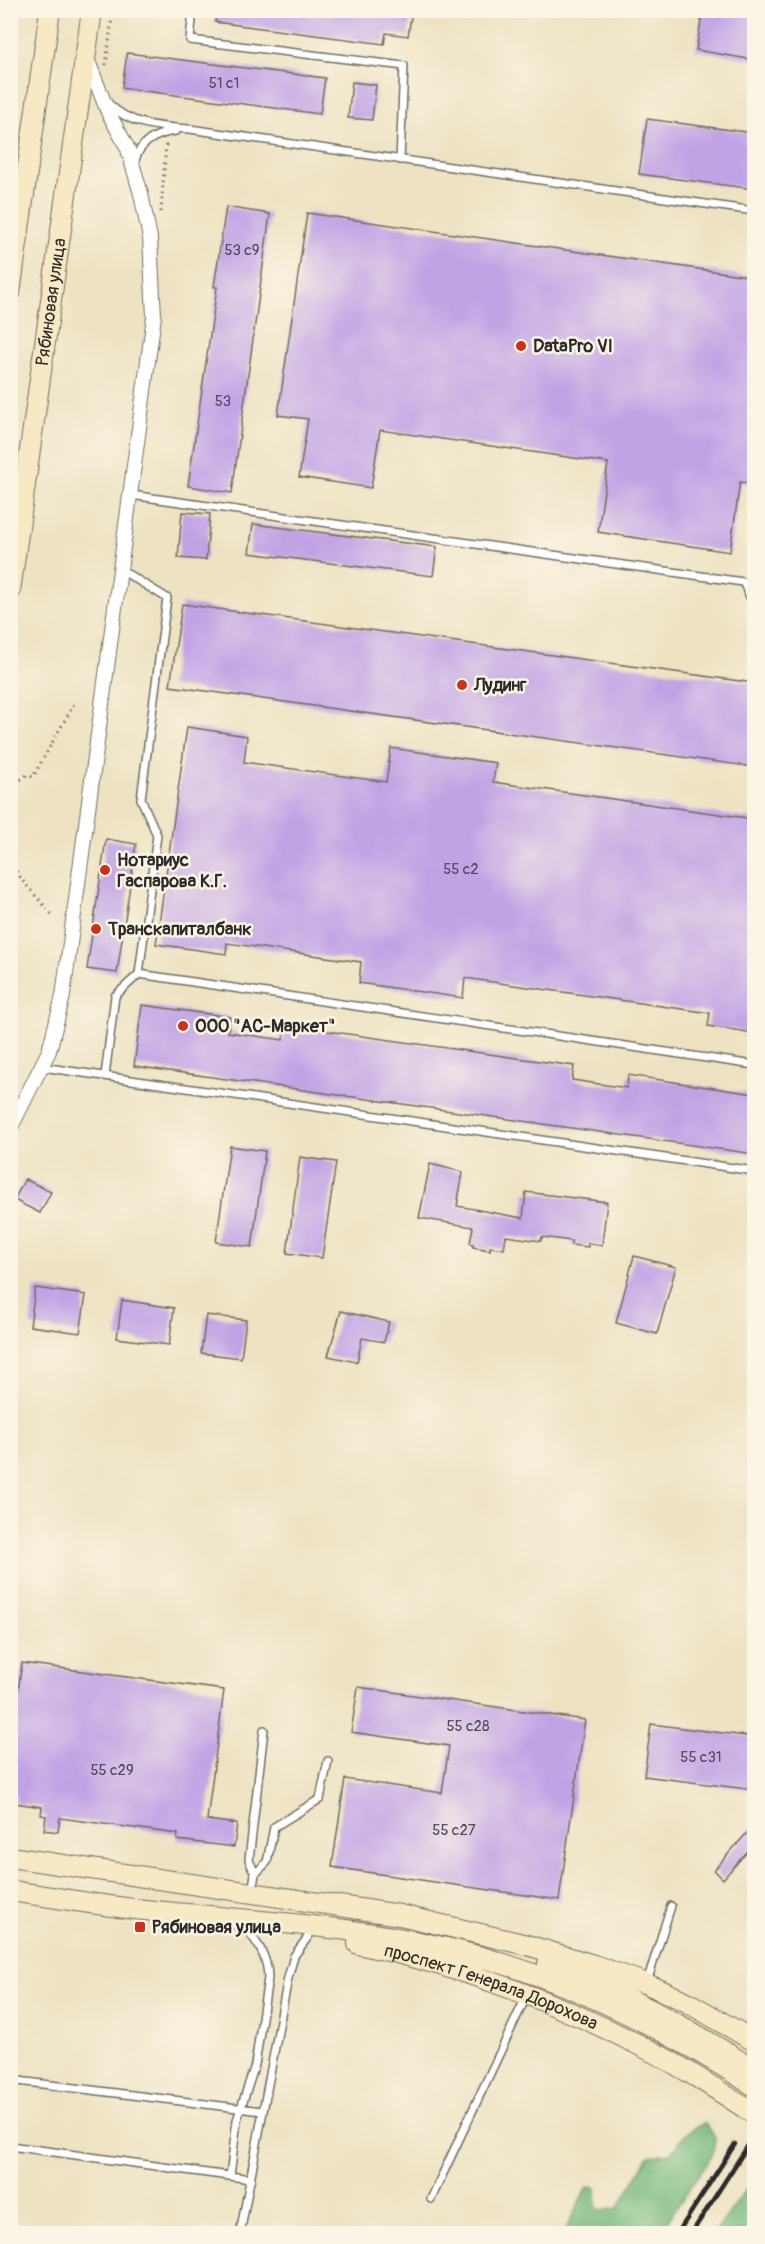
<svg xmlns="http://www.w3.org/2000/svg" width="765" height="2244" font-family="Pangolin,sans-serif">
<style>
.forest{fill:#75b87a;stroke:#507252;stroke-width:1.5}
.building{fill:#c0a3e5}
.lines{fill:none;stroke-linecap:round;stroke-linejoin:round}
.service-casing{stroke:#6f6b60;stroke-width:10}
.minor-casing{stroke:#6f6b60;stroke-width:16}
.secondary-casing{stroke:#6f6b60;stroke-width:22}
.path{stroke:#6f6b60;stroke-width:3;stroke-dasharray:1.5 4.5;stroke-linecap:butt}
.service{stroke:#fff;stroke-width:7}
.minor{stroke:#fff;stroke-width:14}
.secondary{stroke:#f7e9c3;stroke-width:20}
.rail{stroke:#2b2b2b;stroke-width:4.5}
.poi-dot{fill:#c8321e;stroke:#fcf5e5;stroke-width:2}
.labels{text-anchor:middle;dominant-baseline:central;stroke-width:5;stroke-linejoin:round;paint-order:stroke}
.number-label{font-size:15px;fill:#50495a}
.street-label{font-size:18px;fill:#2b2b2b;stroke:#fcf5e5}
.poi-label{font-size:18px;font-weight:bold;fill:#2b2b2b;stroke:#fcf5e5;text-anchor:start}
</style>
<rect width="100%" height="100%" fill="#fcf5e5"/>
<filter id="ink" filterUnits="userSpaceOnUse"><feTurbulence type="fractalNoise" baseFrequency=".0167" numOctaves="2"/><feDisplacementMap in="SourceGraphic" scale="12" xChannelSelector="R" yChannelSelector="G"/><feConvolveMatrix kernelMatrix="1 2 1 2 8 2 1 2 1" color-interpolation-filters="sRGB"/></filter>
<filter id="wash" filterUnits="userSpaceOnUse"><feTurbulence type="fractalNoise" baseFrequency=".008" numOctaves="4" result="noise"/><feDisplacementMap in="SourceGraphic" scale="24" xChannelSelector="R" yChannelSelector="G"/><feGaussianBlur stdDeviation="1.35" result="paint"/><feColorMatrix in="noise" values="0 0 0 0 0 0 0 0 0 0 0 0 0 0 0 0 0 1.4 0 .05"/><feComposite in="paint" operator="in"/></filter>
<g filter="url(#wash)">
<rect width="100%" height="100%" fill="#ede2c2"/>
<path class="forest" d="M704,2123l11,13 -2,18 -54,79h-95l23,-46 9,1 1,22 21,-2 31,-52 22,-3 14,-19z
M747,2188l7,1v44h-39z"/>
<g id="blocks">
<path class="building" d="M217,10h195l-4,26 -22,-3 -2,11 -169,-22z
M703,10h51v50l-58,-10z
M127,53l198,25 -5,36 -198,-26z
M352,82l24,3 -4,35 -24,-2z
M647,119l107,14v56l-115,-15z
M226,207l44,7 -38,279 -44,-7 29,-199h-3z
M307,213l447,64v207l-14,-2 -10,70 -132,-20 10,-69 -228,-33 -9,58 -72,-11 9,-58 -30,-4z
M182,512l28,2 -4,46 -28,-2z
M253,524l184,23 -4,29 -184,-23z
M182,604l572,79v84l-584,-81z
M187,727l60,9 -3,26 142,20 5,-34 105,15 -3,19 261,37v214l-46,-7 2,-13 -245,-35 -2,20 -104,-15 2,-21 -134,-19 -1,11 -70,-10z
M106,839l30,5 -19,129 -30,-4z
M142,1005l88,12 -2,15 55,8 2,-15 289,41 -2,14 55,8 1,-13 126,19v60l-620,-88z
M230,1146l35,5 -13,96 -36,-5z
M300,1157l36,5 -14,96 -35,-5z
M430,1164l33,8 -6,34 66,12 3,-26 81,10 -5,43 -14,-2v4l-17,-2v-4l-29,-4 -1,4 -35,-5 -2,13 -14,-2v3l-17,-3v-3l-3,-1 3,-16 -54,-9z
M25,1179l26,13 -11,21 -26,-13z
M634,1256l42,11 -19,67 -41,-11z
M35,1288l51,7 -6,38 -50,-7z
M122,1300l52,8 -5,37 -52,-7z
M341,1311l48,11 -5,20 -22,-4 -5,24 -29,-6z
M206,1315l40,5 -5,38 -40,-5z
M22,1663l202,27 -17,130 30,4 -3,23 -57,-7 1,-6 -118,-16 -2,14 -14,-2 2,-14 -5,-1 1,-8 -27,-4 1,-9 -6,-1v-46z
M358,1687l227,33 -26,180 -227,-33 13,-88 97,14 7,-47 -98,-14z
M651,1724l103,13v53l-110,-14z
M754,1825v19l-31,35 -9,-9z"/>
</g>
</g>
<g filter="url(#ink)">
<use href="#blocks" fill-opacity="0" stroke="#6f6b60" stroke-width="1.5"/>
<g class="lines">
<defs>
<path id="service" d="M193,10l-3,30 214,26 -4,94
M109,104c22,22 52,23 81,25l564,82
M135,161c4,-19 23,-28 41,-30
M131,495l612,87 11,23
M139,974l615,91
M42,1067l712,104
M105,1076l10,-80 24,-22 18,-139 -16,-36 26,-201 -46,-28
M255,1874l-6,-14 15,-130
M252,1892l3,-18 12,-12 7,-35 46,-28 8,-38
M647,1982l24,-76
M10,2080l252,31
M10,2146l241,33
M230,2176l7,-56 18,-55 13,-87c0,-22 -12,-38 -26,-54
M431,2199l95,-202
M240,2234l48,-256 6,-22 16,-22"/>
<path id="minor" d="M10,1129l39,-78 14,-55 91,-680 -4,-78 -9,-44 -13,-45 -20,-37 -22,-56"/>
<g id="secondary">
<path d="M10,293l40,-283"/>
<path id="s1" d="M10,591l82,-581"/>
<path d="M10,1857l390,58 127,30 67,20 53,19 40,18 67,39"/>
<path d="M10,1891c45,6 90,15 135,19 105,11 212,15 314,41 106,27 205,76 295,135"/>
<path id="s2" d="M358,1944c99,21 196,57 287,104 38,19 74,43 109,66"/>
<path d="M548,1963c72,28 141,65 206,107"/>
</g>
</defs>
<use href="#service" class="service-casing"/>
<use href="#minor" class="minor-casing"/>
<use href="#secondary" class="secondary-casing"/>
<path class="path" d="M106,65l7,-55
M161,212l5,-68
M10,831l6,-48 11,-8 6,2 42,-75
M10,861l12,19 32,37"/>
<use href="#service" class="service"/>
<use href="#minor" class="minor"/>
<use href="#secondary" class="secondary"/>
<path class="rail" d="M677,2234l58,-90
M691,2234l63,-98"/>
</g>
</g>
<g class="poi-dot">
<circle cx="521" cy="346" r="6"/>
<circle cx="462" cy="685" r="6"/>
<circle cx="105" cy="870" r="6"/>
<circle cx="96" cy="929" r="6"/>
<circle cx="183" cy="1026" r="6"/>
<rect x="134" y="1921" width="12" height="12" rx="3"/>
</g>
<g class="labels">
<g class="number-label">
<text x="224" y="83">51 с1</text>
<text x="242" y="250">53 с9</text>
<text x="223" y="401">53</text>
<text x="461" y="869">55 с2</text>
<text x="468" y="1726">55 с28</text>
<text x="701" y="1757">55 с31</text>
<text x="112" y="1770">55 с29</text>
<text x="454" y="1830">55 с27</text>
</g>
<g class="street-label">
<text stroke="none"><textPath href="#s1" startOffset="292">Рябиновая улица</textPath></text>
<text stroke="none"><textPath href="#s2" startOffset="140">проспект Генерала Дорохова</textPath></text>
</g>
<g class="poi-label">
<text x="533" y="346">DataPro VI</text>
<text x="474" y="685">Лудинг</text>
<text x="117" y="860">Нотариус<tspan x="117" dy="21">Гаспарова К.Г.</tspan></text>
<text x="108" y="929">Транскапиталбанк</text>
<text x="195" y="1026">ООО "АС-Маркет"</text>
<text x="152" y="1927">Рябиновая улица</text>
</g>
</g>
<rect width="765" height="2244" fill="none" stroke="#fcf5e5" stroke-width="36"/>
</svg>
